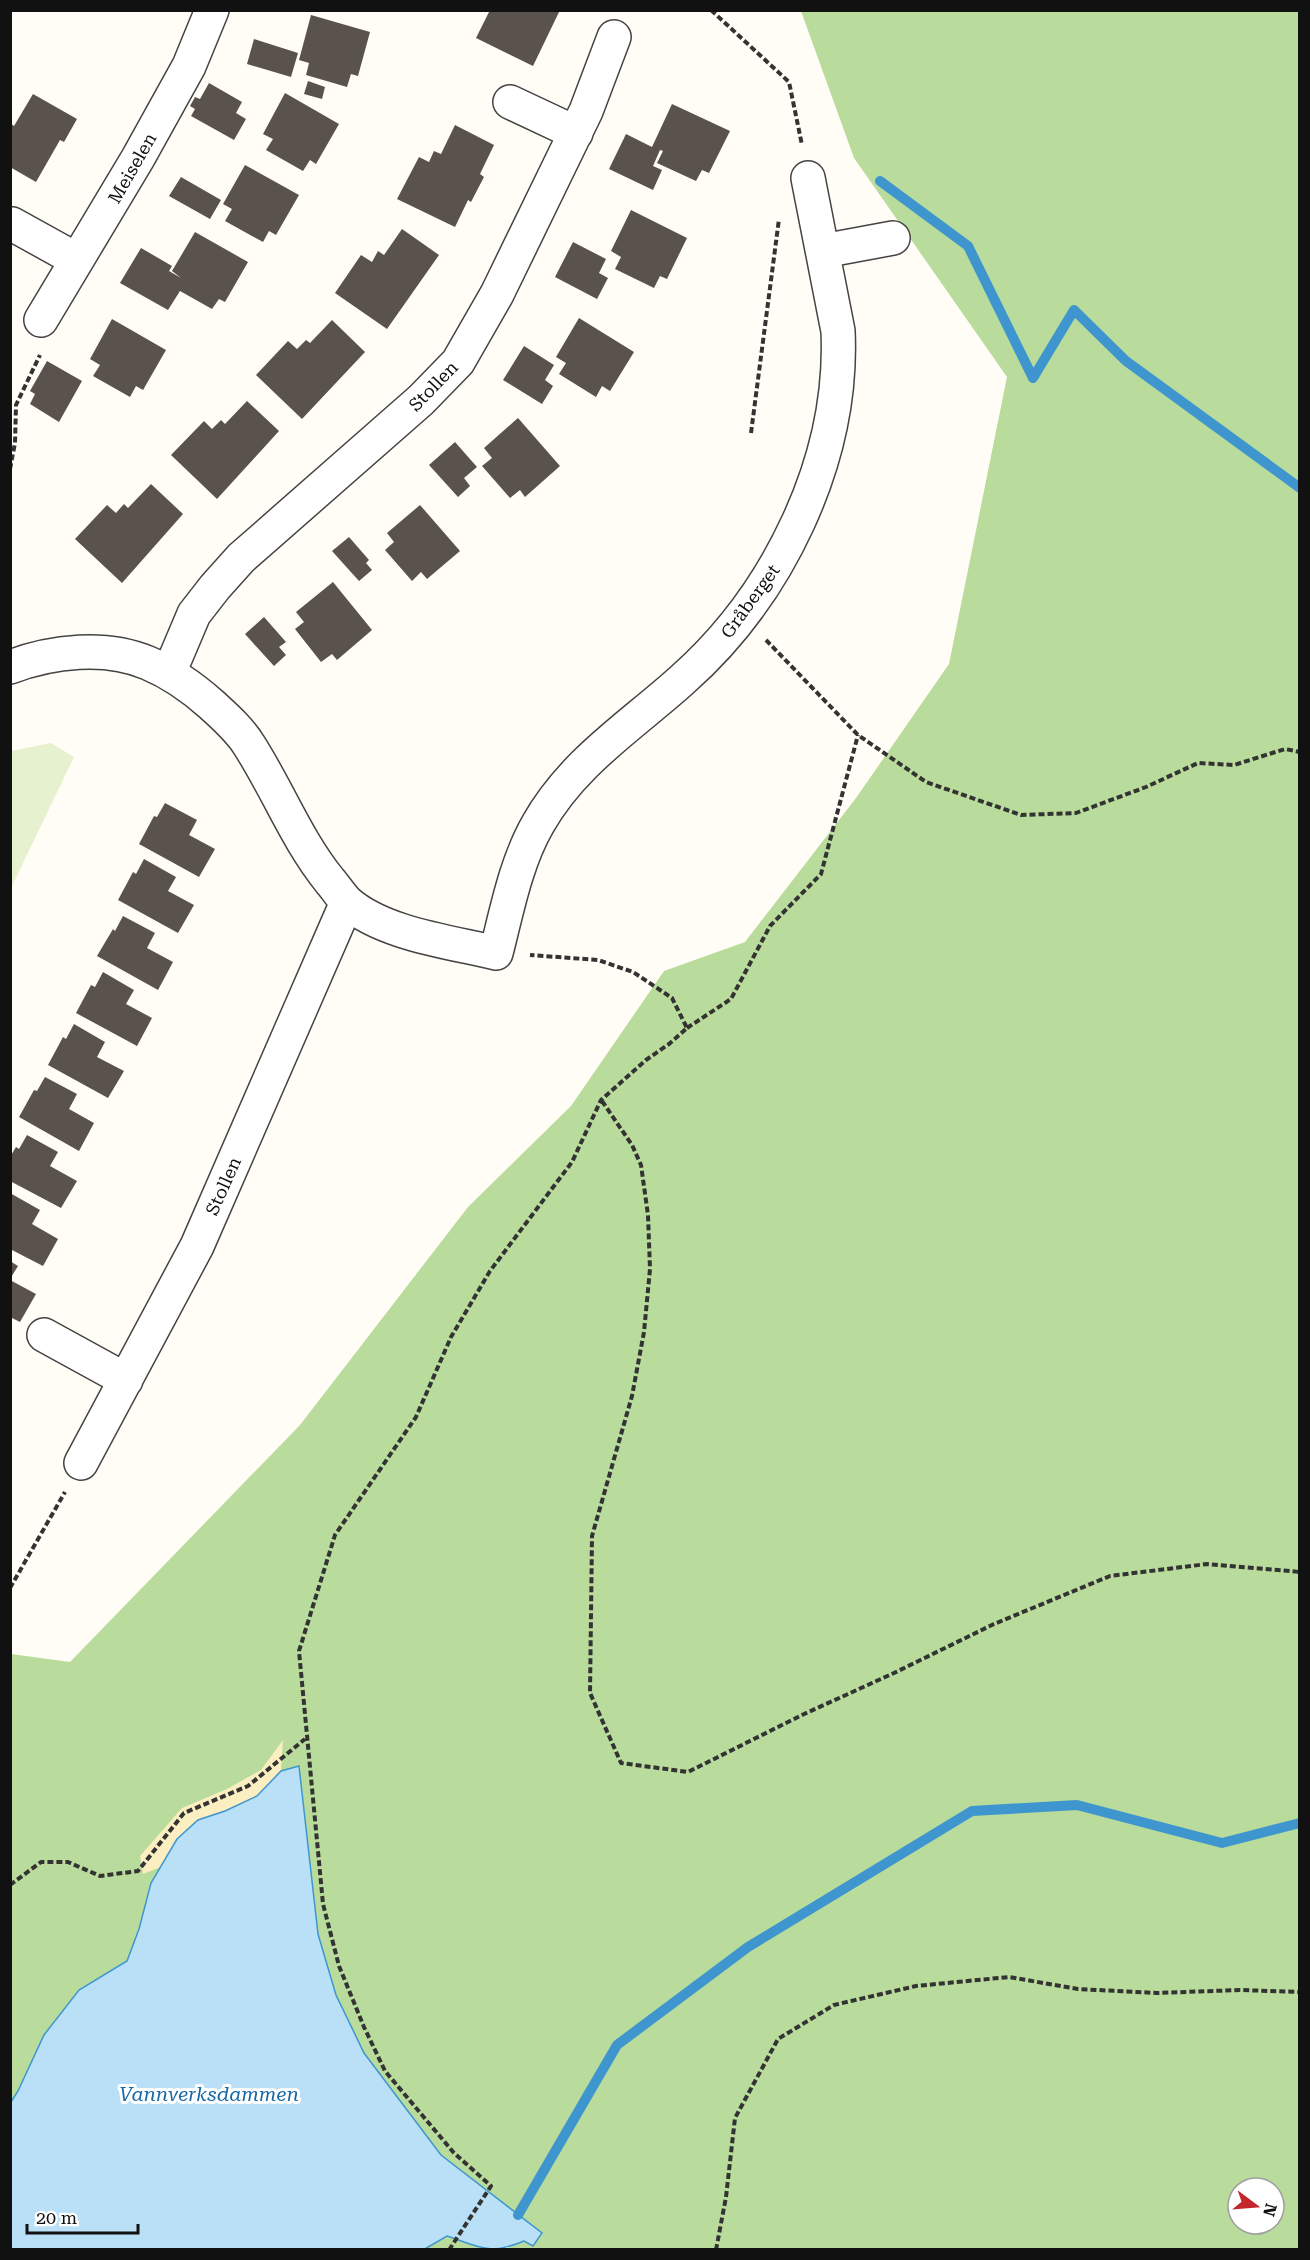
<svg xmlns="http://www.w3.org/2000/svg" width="1310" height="2260" font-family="'Roboto Serif',serif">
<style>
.forest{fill:#b9dc9c;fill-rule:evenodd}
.sand{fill:#fbeec1}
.pitch{fill:#e6f2cf}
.water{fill:#b9e0f7;stroke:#3f96cf;stroke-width:1.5}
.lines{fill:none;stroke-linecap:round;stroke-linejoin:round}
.stream{stroke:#3f96cf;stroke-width:10}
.building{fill:#5a524d}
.minor-casing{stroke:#444;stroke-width:36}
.path{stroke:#333;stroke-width:4;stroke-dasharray:6 3;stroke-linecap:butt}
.minor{stroke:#fff;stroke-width:33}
.labels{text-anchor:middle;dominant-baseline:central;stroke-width:6;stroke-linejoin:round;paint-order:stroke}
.street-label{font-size:18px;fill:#111;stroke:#fff}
.water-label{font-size:20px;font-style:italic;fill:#1768a6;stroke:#fff}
</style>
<rect width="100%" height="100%" fill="#fffdf5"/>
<path class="forest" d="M801,11h498v2238h-794l37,-16 -101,-78 -77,-102 -28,-58 -18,-61 -19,-168 -42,30 -32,15 -27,9 -21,19 -26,44 -12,46 -12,32 -48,29 -68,112v-448l59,8 230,-237 168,-218 103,-101 93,-135 81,-29 111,-144 93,-134 58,-287 -153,-219zM1238,2188h36v36h-36z
M447,2236l38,13 -62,1z"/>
<path class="sand" d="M283,1740l-2,31 -24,25 -32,15 -27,9 -21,19 -16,28 -18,7 -3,-18 42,-48 45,-19 34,-19z"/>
<path class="pitch" d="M51,743l23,14 -63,131v-137z"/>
<path class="water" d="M299,1766l19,168 18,61 28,58 77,102 101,78 -9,13 -9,-5c-35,15 -44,6 -77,-5l-24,14 -412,-1v-147l7,-11 26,-56 35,-45 48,-29 12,-32 12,-46 26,-44 21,-19 27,-9 32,-15 24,-25z"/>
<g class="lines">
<path class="stream" d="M880,181l88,65 65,132 41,-68 52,51 174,127
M518,2215l99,-170 131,-98 224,-136 105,-6 145,38 78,-20"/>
</g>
<path class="building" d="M490,10h70l-27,56 -57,-28z
M311,15l59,17 -12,44 -7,-2 -4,13 -41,-12 3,-12 -10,-3z
M254,39l44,14 -7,24 -44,-13z
M308,81l17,6 -3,12 -18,-5z
M209,83l33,19 -6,11 10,6 -12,21 -43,-24 4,-7 -5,-3 5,-9 5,2z
M285,93l54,31 -23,40 -6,-4 -7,11 -37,-21 7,-11 -10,-5z
M33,94l44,25 -13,23 -4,-2 -24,42 -26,-15v-44l4,3z
M672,104l58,27 -21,42 -7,-3 -6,11 -39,-18 6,-12 -3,-1 -7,16 9,4 -9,20 -44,-21 17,-35 26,13z
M455,125l39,20 -14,29 4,3 -13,25 -3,-2 -13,27 -58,-28 22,-42 10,5 5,-11 7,3z
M245,165l54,30 -23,40 -7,-4 -6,11 -38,-21 7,-12 -9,-5z
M181,177l40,23 -11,19 -41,-23z
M631,210l56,28 -20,41 -7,-3 -6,12 -39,-19 6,-12 -10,-6z
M402,229l37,26 -52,74 -52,-36 26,-38 11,7 6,-11 6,4z
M195,232l53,30 -23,40 -6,-3 -7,10 -32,-18 -12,19 -48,-27 21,-35 31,18 -3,5 12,7 -9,-7z
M573,242l33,17 -7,14 9,5 -11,21 -42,-22z
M579,318l55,34 -24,39 -8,-5 -6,11 -37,-23 7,-11 -10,-6z
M112,319l54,31 -23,40 -7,-4 -6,11 -37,-21 7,-11 -10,-6z
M332,320l33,32 -63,67 -46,-44 32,-34 9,8 9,-9 4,3z
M524,346l30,19 -9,15 8,6 -11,18 -39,-24z
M47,361l35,20 -23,41 -29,-18 5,-10 -5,-3z
M247,401l32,30 -62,68 -46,-44 33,-34 8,8 9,-9 4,4z
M518,418l42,48 -35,31 -5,-7 -10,8 -28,-32 10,-8 -8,-10z
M455,442l22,25 -13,11 6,8 -12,11 -29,-32z
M151,484l32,30 -61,69 -47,-44 32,-34 9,8 8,-9 4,4z
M420,505l40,46 -33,28 -6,-7 -9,9 -27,-31 9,-8 -7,-9z
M349,537l20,23 -3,3 6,7 -13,11 -27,-30z
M333,582l39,48 -35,30 -5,-6 -11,8 -26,-33 9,-7 -8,-10z
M264,617l22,25 -7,5 7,8 -12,11 -29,-32z
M165,803l32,17 -8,15 26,14 -16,28 -60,-33 15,-28 3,1z
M144,859l32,18 -8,14 26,14 -16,28 -60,-33 15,-28 3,2z
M123,916l32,17 -8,15 26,14 -15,28 -61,-34 16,-27 2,2z
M103,972l31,18 -8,14 26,14 -15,28 -61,-33 15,-28 4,2z
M74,1024l31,18 -8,15 27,14 -16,27 -60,-33 15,-28 3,2z
M45,1077l32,17 -8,15 25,14 -15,28 -60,-34 15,-27 3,1z
M27,1135l31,17 -8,14 27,15 -16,27 -51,-27v-24l6,-10 3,2z
M10,1193l30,17 -8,14 26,15 -15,27 -33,-17z
M10,1261l8,5 -8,13z
M10,1280l26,14 -16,28 -10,-5z"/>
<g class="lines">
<defs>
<path id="minor" d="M510,102l66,31
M12,224l65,36
M823,251l70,-13
M41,320l97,-162 51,-92 23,-56
M10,667c42,-16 96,-22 138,-4 24,10 45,25 64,42 13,12 28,25 37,40 29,45 47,94 81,136 6,7 11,15 17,21 36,32 104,40 149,51 11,-43 20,-91 42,-129 35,-62 93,-98 144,-144 96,-85 162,-220 156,-349l-30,-153
M169,673l25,-59 21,-27 26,-29 180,-158 37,-38 39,-68 89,-183 28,-74
M44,1335l82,45
M81,1463l116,-217 150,-344"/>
</defs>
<use href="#minor" class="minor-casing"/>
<path class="path" d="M711,10l78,72 13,63
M751,433l28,-214
M10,469l5,-26 1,-38 24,-50
M766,640l92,95 68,47 95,33 55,-2 70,-26 52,-24 36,2 51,-16 15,3
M687,1028l44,-29 39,-73 51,-52 37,-139
M602,1101l30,44 9,20 7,50 2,54 -6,63 -12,64 -40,140 -2,157 31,70 67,9 114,-57 92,-42 100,-49 116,-48 97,-12 93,8
M10,1588l55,-96
M10,1885l31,-23h27l32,14 38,-5 46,-58 64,-27 57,-47
M449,2250l42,-64 -37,-33 -69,-82 -21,-44 -25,-61 -16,-62 -24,-253 36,-116 81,-118 35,-80 39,-66 82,-109 29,-62 45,-40 23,-16 18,-16 -15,-30 -39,-26 -35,-12 -68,-5
M716,2250l10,-53 9,-79 43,-79 56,-34 82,-19 93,-9 69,12 79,4 83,-3 60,2"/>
<use href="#minor" class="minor"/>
</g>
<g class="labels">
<g class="street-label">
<text transform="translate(132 168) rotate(-60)">Meiselen</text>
<text transform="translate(433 386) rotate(-46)">Stollen</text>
<text transform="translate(750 601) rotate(-54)">Gråberget</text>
<text transform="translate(223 1186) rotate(-66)">Stollen</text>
</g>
<g class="water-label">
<text x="209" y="2094">Vannverksdammen</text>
</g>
</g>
<rect width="1310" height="2260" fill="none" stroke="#111111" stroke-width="24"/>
<g transform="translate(1256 2206) rotate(106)"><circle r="28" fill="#ffffff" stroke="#a0a0a0" stroke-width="1.5"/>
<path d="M0-4.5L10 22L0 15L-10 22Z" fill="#c4262e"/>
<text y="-9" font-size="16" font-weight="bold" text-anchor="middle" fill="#111111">N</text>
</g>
<path d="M27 2224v9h111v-9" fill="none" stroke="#111111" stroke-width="3"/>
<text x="36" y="2224" font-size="18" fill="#111111" stroke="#ffffff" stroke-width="4.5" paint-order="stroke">20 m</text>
</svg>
